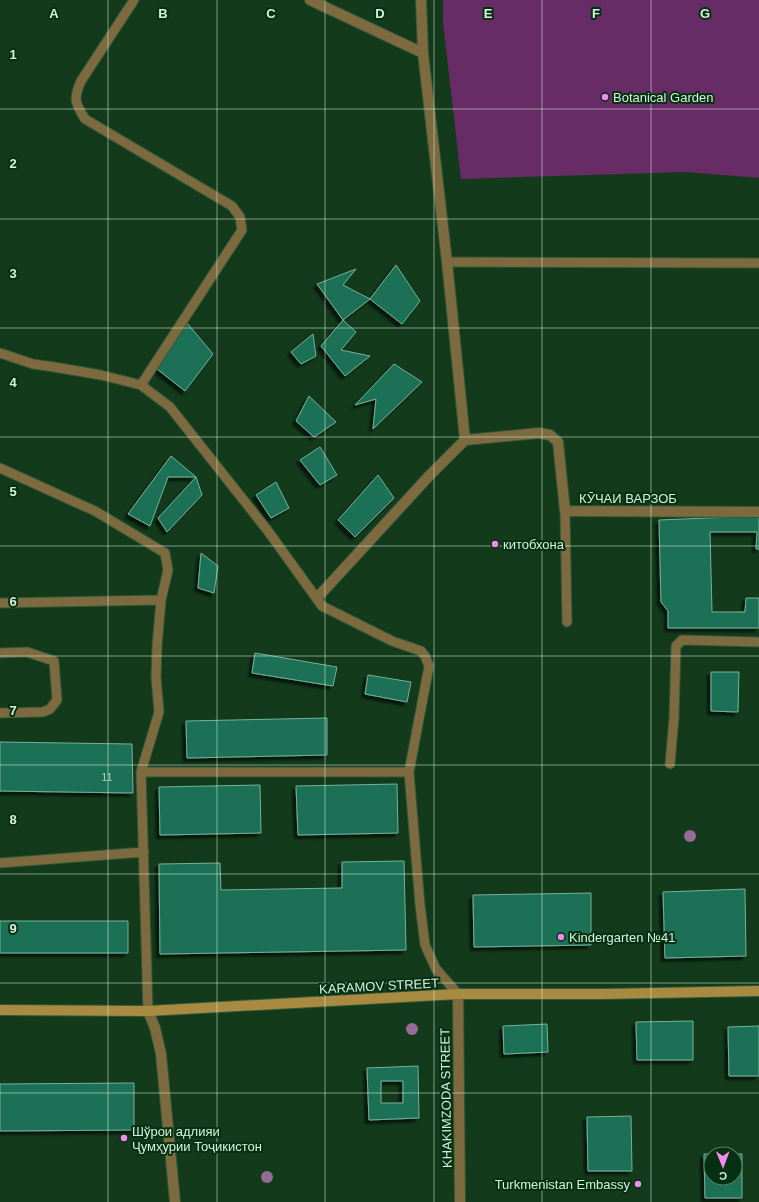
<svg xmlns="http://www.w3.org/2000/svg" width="759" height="1202" font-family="Arial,sans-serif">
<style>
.green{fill:#672b65}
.building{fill:#1b7057;stroke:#76b29b;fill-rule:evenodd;filter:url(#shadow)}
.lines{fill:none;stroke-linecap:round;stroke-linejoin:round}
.service-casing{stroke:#32573a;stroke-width:11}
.minor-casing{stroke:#32573a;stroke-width:12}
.secondary-casing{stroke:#32573a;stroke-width:12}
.service{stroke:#7d6b3f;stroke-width:9}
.minor{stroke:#7d6b3f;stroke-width:10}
.secondary{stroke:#a88b40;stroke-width:10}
.tree{fill:#946c96}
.grid{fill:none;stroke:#d8efdb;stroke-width:1;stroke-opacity:0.55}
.poi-dot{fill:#f489f0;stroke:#063012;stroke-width:1.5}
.labels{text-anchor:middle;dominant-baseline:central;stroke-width:4;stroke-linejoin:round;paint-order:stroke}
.number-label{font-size:11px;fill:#a9cfba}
.poi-label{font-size:13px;fill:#d8efdb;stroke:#063012;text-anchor:start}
.street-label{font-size:13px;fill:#d8efdb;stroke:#063012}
.grid-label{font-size:13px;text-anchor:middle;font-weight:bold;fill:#d8efdb;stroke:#063012;stroke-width:4;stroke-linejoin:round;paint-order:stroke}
</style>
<defs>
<filter id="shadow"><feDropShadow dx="-3.5" dy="3.5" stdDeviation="1" flood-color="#0009"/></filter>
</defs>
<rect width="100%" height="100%" fill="#123a1b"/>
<path class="green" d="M443,0h316v178l-73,-6 -225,7 -18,-157z"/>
<path class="building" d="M396,265l24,36 -18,23 -32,-25z
M356,269l-13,16 27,14 -27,21 -26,-36z
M343,320l13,12 -15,18 29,6 -25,20 -24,-30z
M187,323l26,31 -28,37 -28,-22z
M313,334l3,22 -15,8 -10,-12z
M394,364l28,18 -49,47 3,-30 -21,6z
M309,396l27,26 -22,15 -18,-16z
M320,447l17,28 -17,10 -20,-25z
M171,456l25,21h-28l-18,49 -22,-12z
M378,475l16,23 -39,39 -17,-17z
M196,477l6,18 -35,37 -9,-14z
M276,482l13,26 -18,10 -15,-23z
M758,516l1,1v32h-3l1,-17h-47l2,80h33l1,-14h13v30h-91v-17l-7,-9 -2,-82z
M201,553l17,13 -4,27 -16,-5z
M255,653l82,14 -4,19 -81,-13z
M711,672h28l-1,40 -27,-1z
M368,675l43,7 -4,20 -42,-8z
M327,718v37l-140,3 -1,-37z
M0,742l132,2 1,49 -133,-2z
M397,784l1,49 -100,2 -2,-49z
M260,785l1,48 -101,2 -1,-48z
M404,861l2,89 -246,4 -1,-90 61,-1 1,27 121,-2v-26z
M745,889l1,67 -81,2 -2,-66z
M591,893v52l-117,2 -1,-52z
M0,921h128v32h-128z
M693,1021v39h-56l-1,-38z
M547,1024l1,28 -44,2 -1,-28z
M759,1026v50h-30l-1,-49z
M418,1066l1,52 -50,2 -2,-52zM381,1081h22v22h-22z
M134,1083v47l-134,1v-47z
M631,1116l1,55h-44l-1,-54z
M704,1154h7v24h24v-24h7v44h-37z"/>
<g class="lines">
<defs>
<path id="service" d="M134,0l-53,81c-8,18 -6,22 4,38l147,87 8,11 2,13 -101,155
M447,262l312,1
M0,353l33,11 21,3 47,8 40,10 29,22 98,124 54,75 70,35 29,10 4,5 4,10 -20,106 11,133 5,40 11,24 22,25
M0,468l95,43 70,42 3,17 -7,30 -4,46 -1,31 3,35 -18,60 7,239
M565,511l2,111
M0,603l161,-3
M0,653l27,-1 27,9 3,39 -7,9 -7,3 -43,1
M670,764l4,-46 2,-72 6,-6 77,2
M141,772h268
M0,863l144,-11"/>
<path id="minor" d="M310,0l113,53
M465,440l74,-7 11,2 8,7 7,69 194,1
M317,598l112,-122 36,-36 -18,-178 -24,-209 -2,-53
M458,994l2,208
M148,1011l7,17 6,26 14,148"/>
<path id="secondary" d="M0,1010l148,1 310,-17h145l156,-3"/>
</defs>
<use href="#service" class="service-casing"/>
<use href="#minor" class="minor-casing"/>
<use href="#secondary" class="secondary-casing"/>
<use href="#service" class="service"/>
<use href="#minor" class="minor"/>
<use href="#secondary" class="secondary"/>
</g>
<g class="tree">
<circle cx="690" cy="836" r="6"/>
<circle cx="412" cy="1029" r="6"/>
<circle cx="267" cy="1177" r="6"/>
</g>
<path class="grid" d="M108,0v1202M217,0v1202M325,0v1202M434,0v1202M542,0v1202M651,0v1202M0,109h759M0,219h759M0,328h759M0,437h759M0,546h759M0,656h759M0,765h759M0,874h759M0,983h759M0,1093h759"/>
<g class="poi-dot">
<circle cx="605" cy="97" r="4"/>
<circle cx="495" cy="544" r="4"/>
<circle cx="561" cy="937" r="4"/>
<circle cx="124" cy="1138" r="4"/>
<circle cx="638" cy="1184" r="4"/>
</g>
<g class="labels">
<g class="number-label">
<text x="107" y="777">11</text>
</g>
<g class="poi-label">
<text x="613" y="97">Botanical Garden</text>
<text x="503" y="544">китобхона</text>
<text x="569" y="937">Kindergarten №41</text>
<text x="132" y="1131">Шўрои адлияи<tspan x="132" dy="15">Ҷумҳурии Тоҷикистон</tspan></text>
<text x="630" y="1184" text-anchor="end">Turkmenistan Embassy</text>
</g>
<g class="street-label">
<text x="628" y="498">КӮЧАИ ВАРЗОБ</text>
<text transform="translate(379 986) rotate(-3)">KARAMOV STREET</text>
<text transform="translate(446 1098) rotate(-91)">KHAKIMZODA STREET</text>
</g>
</g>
<g class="grid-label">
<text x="54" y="18">A</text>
<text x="163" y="18">B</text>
<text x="271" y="18">C</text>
<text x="380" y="18">D</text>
<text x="488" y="18">E</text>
<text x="596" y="18">F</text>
<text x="705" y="18">G</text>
<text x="13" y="59">1</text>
<text x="13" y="168">2</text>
<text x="13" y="278">3</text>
<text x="13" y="387">4</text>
<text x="13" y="496">5</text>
<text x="13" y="606">6</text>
<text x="13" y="715">7</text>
<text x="13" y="824">8</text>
<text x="13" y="933">9</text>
</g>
<g transform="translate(723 1166) rotate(179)"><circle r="19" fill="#063012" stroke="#5a7c62"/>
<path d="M0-3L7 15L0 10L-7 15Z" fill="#f489f0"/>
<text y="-6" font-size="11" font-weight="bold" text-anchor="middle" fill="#d8efdb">С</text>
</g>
</svg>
